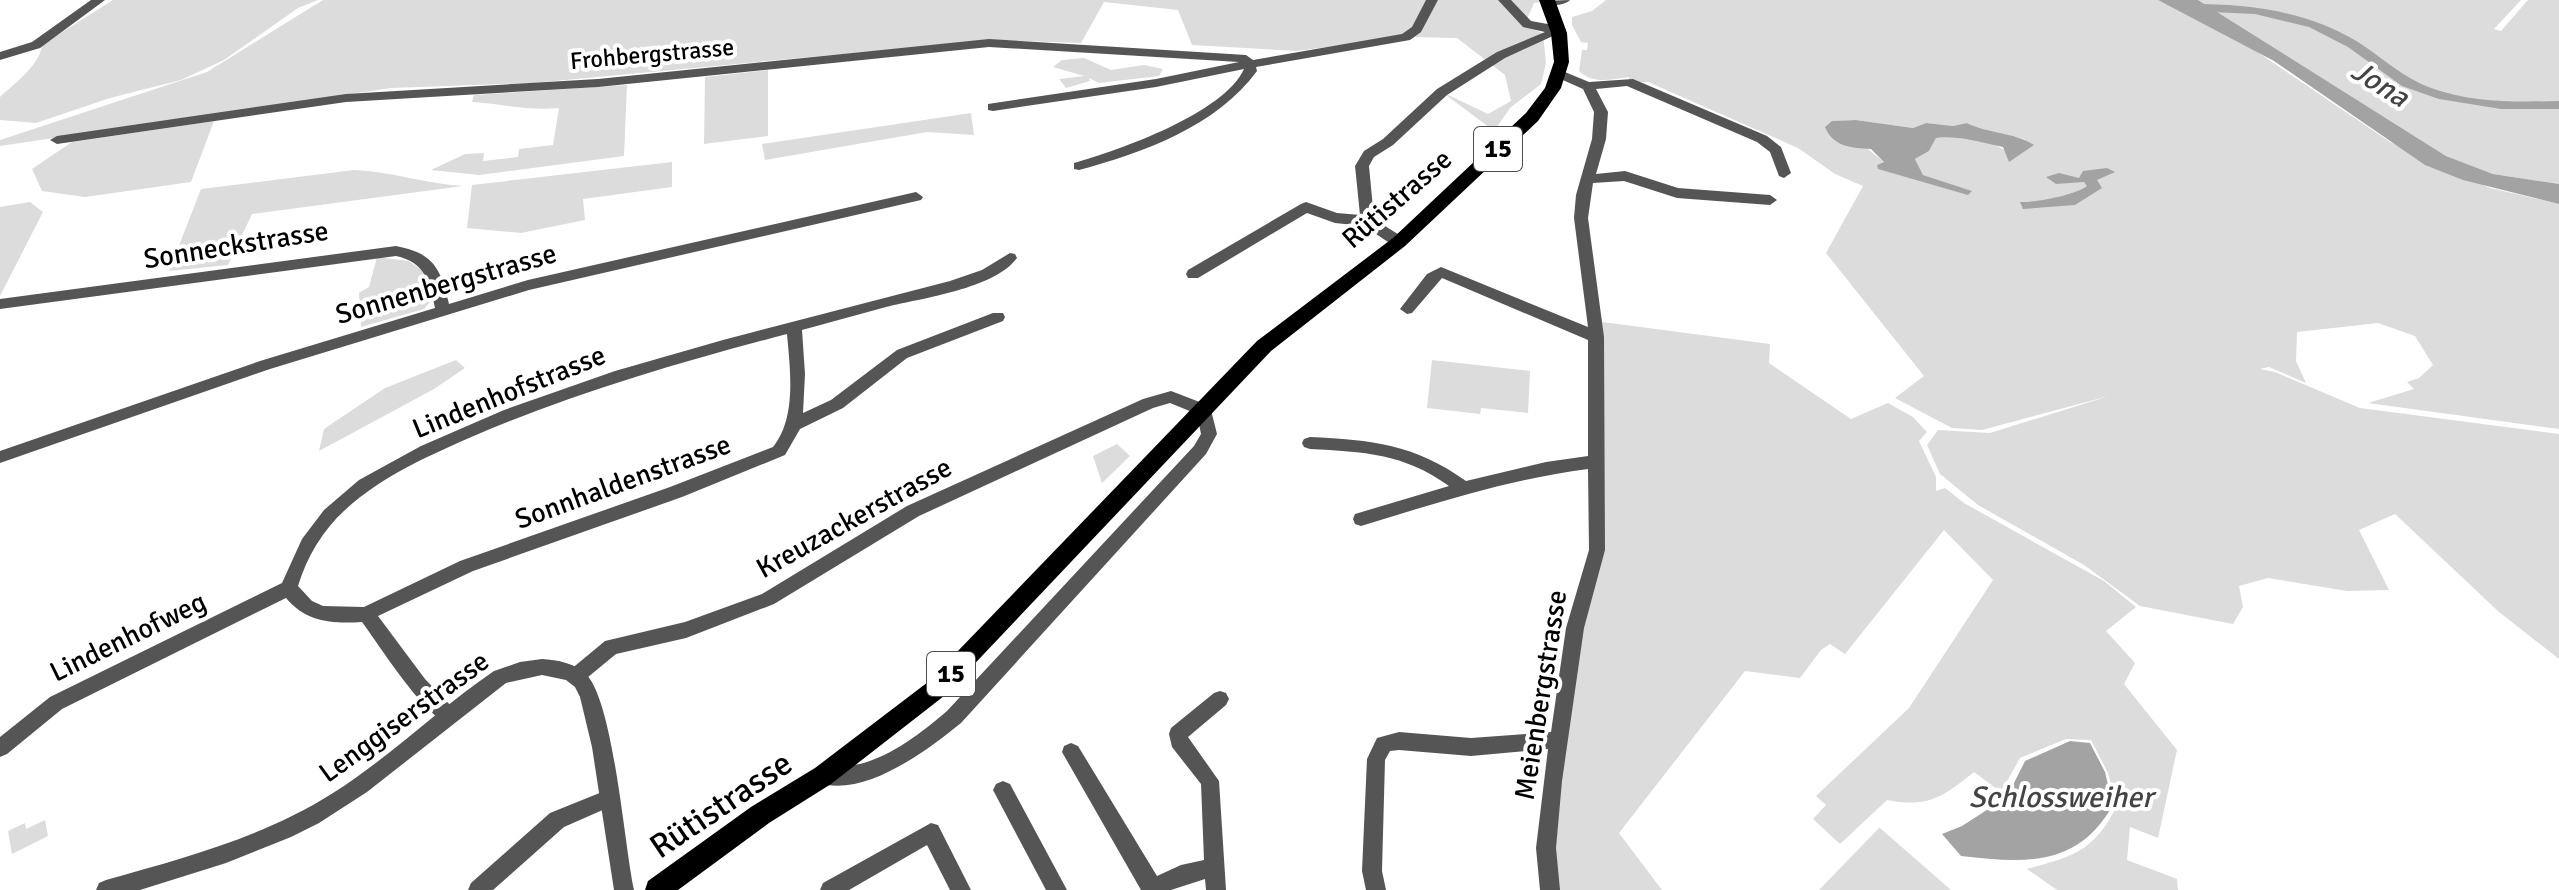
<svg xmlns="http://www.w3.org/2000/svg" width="2559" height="890" font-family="Signika,sans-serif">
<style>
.green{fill:#dcdcdc;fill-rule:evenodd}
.water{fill:#a3a3a3}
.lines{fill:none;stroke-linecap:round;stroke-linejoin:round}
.canal{fill:#a3a3a3;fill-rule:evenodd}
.minor{fill:#555;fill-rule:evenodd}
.tertiary{fill:#555;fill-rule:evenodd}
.primary{fill:#000;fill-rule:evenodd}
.labels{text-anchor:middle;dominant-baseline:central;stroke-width:8;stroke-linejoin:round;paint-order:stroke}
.far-street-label{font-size:24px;fill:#000;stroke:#fff}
.shield{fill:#fff;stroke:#4c4c4c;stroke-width:2}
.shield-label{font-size:26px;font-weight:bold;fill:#000}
.street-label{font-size:28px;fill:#000;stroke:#fff}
.water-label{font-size:30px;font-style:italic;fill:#444;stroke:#fff}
.near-street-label{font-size:34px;fill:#000;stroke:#fff}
</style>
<rect width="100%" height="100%" fill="#fff"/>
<path class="green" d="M113,0h205l-20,8 -74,52 -43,20 -71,18 -74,25 -36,-3v-23c15,-14 40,-32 42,-52z
M323,0h1224l1,1 -14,2 -10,23 19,7 3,30 -5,21 -31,24 -16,23 -52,-39 46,22 23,-13 -6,-26 -48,-37 -51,-1 -110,14 -104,-6 -14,-35 -74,-8 -23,41 -88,-3 -460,43 -142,5 -391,58v-6l207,-68z
M1606,0h552l92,47 140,95 100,46 69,16v225l-191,-26 46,-14 -7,-7 12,-4 14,-13 -18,-29 -37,-13 -81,9 -1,29 10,22 -37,-16 -9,2 15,3 85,36 199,26v225l-60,-47 -104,-98 -36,16 30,60 -42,1 -79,-13 -29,8 4,21 -10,17 -93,-18 -56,-41 -106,-60 -38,-31 -13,-29 11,-15 52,3 119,-37 -127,34 -30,-2 -57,-30 29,-22 -98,-123 37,-67 -28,-12 -37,-26 -150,-66h-20l1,-5c-19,2 -35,8 -50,-6l3,-21h5l1,-7 -7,-1 -9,-17v-8l20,-6zM1856,120l57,8 13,-5 27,3 14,-3 17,9 41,7 -11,18c-21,-19 -51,-20 -78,-19l-7,13 -14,8 8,16 48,16 -94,-26 7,-3 -51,-41z
M2198,0h323l-27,29 7,2 27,-31h31v184l-66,-10 -47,-18z
M1084,58l27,12 33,-5 19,4 -4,7 -60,7 -10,-5 1,3 -24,7 -7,-9 25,-3 -31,-9 9,-7z
M768,70v66l-64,8 1,-67z
M627,85l-3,71 -145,19 -48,-5 34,-16 19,-1 -1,8 35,-4 1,-8 34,-4 6,-37c-30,3 -56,-4 -87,-6l2,-7z
M971,113l3,22 -47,-3 -162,28 -3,-16z
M214,121l-23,61 -106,15 -43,-6 -10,-22 40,-27z
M672,162v25l-89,12 2,21 -64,13 -54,-5 5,-43z
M354,170c37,1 71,14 109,16l-211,28 -24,51 -59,6 32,-82z
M30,202l13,10 -43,84v-89z
M377,257l32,4 15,11 6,30 -6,7 -63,18 -2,-34 10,-6z
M1595,321l175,23 -1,19 82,56 37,-16 25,14 14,15 -8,9 17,36v14l9,-3 19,15 140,78 32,26 -30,24 29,32 -11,21 53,66 -19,88 -28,-11 -3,33 50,19 1,11h-121l-30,-21c47,-13 66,-17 90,-63l-9,-33 -17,-33 -25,-1 -46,19 -19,34 -27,-20c-31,25 -46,36 -87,28l-47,44 -27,-25 13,-14 -10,-9 93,-88 84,-128 -49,-50 -99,124 -15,-10 -9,6 -21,28 -55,-7 -126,162 43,57h-112l3,-109 44,-231z
M456,360l9,8 -31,21 -115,62 5,-22 61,-41z
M1432,360l98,11 -2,42 -47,-5 -1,6 -53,-6z
M1117,444l13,12 -28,27 -9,-27z
M45,820l3,16 -36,18 -4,-23 17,-8 1,6z
M1879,828h1l71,62h-132z"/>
<path class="water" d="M2158,0h40l248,156 47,18 66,10v20l-96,-24 -38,-15 -151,-104z
M1856,120l57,8 13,-5 27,3 14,-3c21,11 47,9 67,22l-25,17 -6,-15c-26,-5 -40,-11 -67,-9l-7,13 -14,8 8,16 49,16 -4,4 -90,-26 -1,-4 7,-3 -13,-13c-19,-1 -38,-2 -46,-22l7,-6z
M2107,168l8,4 -18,8 5,8 -27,17 -52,4 -3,-7c13,1 56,-7 67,-16l-3,-4 -28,2 -10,-7 13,-4 20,5 4,-7z
M2070,741l20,2 15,29 8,33c-36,63 -88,58 -152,51l-19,-22 20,-8 45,-29 18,-36z"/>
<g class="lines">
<path class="canal" d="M2192,4c58,0 115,7 166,38 25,16 45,36 73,46 41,15 85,14 128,13v8h-58l-62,-10 -37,-13 -54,-39 -39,-20 -54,-13 -67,-3 -2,-3z"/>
<path class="minor" d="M91,0h14l-65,48 -40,12v-8l32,-10z
M1426,0h12l-17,32 -11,8 -154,27 1,4c-40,55 -114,82 -178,99l-5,-1v-6c46,-13 150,-50 170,-94l-88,18 -163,24 -5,-1v-6l168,-25 83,-17 -250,-15 -391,40 -252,15 -289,42 -7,-4 7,-4 289,-42 252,-15 391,-40 257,16 7,5 149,-26 10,-7z
M1498,0h13l20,21 33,6 2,3 -61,28 -58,37 -54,50 -19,12 -5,9 5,53 30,19 2,4 -2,4h-10l-30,-20 -29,-3 -28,-10 -109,65h-10l-2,-4 2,-4 113,-66 5,-2 31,11 23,2 -5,-49 9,-15 19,-12 54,-50 60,-37 48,-20 -22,-5z
M1560,70l29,12 44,-3 134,57 14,11 10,26 -7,5 -5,-2 -9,-24 -13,-10 -130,-56 -31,3 12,23 -2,27 -10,35 29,-3 53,17 92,7 7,5 -7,5 -93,-7 -53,-17 -31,2 -5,35 16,119 1,213 -21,78 -22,153 -6,67 4,42h-20l-4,-42 12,-99 -77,7 -72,-6 -9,1 -5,9 -3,111 4,19h-20l-4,-19 5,-112 10,-21 22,-6 72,6 80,-6 15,-104 23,-78 -1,-81c-78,10 -152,34 -227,57l-6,-2 -2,-5 2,-5 94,-28c-46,-33 -85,-34 -139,-37l-6,-2 -2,-4 2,-4 6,-2c62,3 104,7 156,44l80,-19 42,-6v-116l-146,-62 -30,35 -5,1 -7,-5 27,-35 14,-7 147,60 -14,-109 2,-23 16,-56 2,-27 -11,-23 -27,-12v-6z
M916,192l7,5 -2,3 -392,90 -259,79 -270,94v-12l260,-90 175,-53c-5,-26 -10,-46 -39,-52l-396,53v-10l396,-53c37,7 45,22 53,58l79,-24z
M1010,253l5,1 2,4c-23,31 -95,40 -131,49 -28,8 -56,15 -84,23l3,44 -2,39 28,-13 66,-50 96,-37h10l2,4 -2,4 -96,37 -64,50 -43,21 -15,26 -103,42 -209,74 -95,45 47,63 29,30 2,6 -2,6 -7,2c-24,-9 -68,-78 -85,-101 -30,2 -56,0 -76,-24l-224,111 -55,45 -7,3v-20l50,-40 232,-114 20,-44 22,-29 35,-30 62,-34 83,-36 111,-39 108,-31 227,-59 32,-11zM787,334c3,35 10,83 -14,113l-103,40 -210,74 -96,46 -41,-1 -11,-5 -14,-15c9,-29 24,-55 47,-76 37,-34 85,-55 131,-75 101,-43 205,-73 311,-101z
M1171,391l39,15 7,28 -11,20 -245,269c-33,27 -99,77 -145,59l-2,-6 2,-6c14,-6 30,-3 44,-6 34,-9 62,-32 87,-53l247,-265 7,-12 -4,-20 -27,-11 -17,5 -234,108 -145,88 -88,34 -70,16 -34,28 -6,2 -6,-2 -3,-6 3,-6 35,-29 80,-19 77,-28 145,-88 236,-107z
M1220,691l6,2 3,6 -3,6 -38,32 31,44 7,109h-20l-1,-11 -34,11h-30l-79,-138 2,-6 7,-3 7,3 79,130 24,-11 23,-5 -3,-76 -29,-37 -3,-13 2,-6 43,-35z
M1003,781l7,3 57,106h-21l-53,-100 3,-6z
M607,790l7,3 3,6 -3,6 -50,22 -71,63h-25l3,-7 79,-70z
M931,823l7,2 33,65h-21l-23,-45 -78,45h-29l3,-7z"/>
<path class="tertiary" d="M1570,0c-6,6 -22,7 -28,1z
M542,659c15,1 34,4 45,16 27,31 37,168 47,215h-20l-22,-143 -12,-50 -5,-10 -9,-7 -24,-5 -36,8 -139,109 -48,31 -28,14 -65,26 -86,27h-44l3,-7 7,-3c78,-22 158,-43 227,-87 57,-36 105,-84 161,-122l26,-9z"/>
<path class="primary" d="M1539,0h16l12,33 2,29 -8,26 -23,33 -133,125 -134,105 -327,345 -113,88 -62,39 -91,67h-33l3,-9 103,-74 64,-39 113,-86 329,-341 136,-103 133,-125 19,-25 9,-26 -3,-29z"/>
</g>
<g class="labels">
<g class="far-street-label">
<text transform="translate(652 54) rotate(-5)">Frohbergstrasse</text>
</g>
<g class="shield">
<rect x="1474" y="127" width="48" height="44" rx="6"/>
<rect x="927" y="652" width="48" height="44" rx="6"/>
</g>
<g class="shield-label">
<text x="1498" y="149">15</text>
<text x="951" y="674">15</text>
</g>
<g class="street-label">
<text transform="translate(1397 199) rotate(-41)">Rütistrasse</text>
<text transform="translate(236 245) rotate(-9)">Sonneckstrasse</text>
<text transform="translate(446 284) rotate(-16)">Sonnenbergstrasse</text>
<text transform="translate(509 392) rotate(-22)">Lindenhofstrasse</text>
<text transform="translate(623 482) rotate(-20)">Sonnhaldenstrasse</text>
<text transform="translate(854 518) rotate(-29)">Kreuzackerstrasse</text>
<text transform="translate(128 637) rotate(-26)">Lindenhofweg</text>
<text transform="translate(1541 695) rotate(-81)">Meienbergstrasse</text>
<text transform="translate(404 717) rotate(-36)">Lenggiserstrasse</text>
</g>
<g class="water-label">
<text transform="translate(2380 84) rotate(32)">Jona</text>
<text x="2061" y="797">Schlossweiher</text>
</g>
<g class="near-street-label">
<text transform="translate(721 805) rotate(-34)">Rütistrasse</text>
</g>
</g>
</svg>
